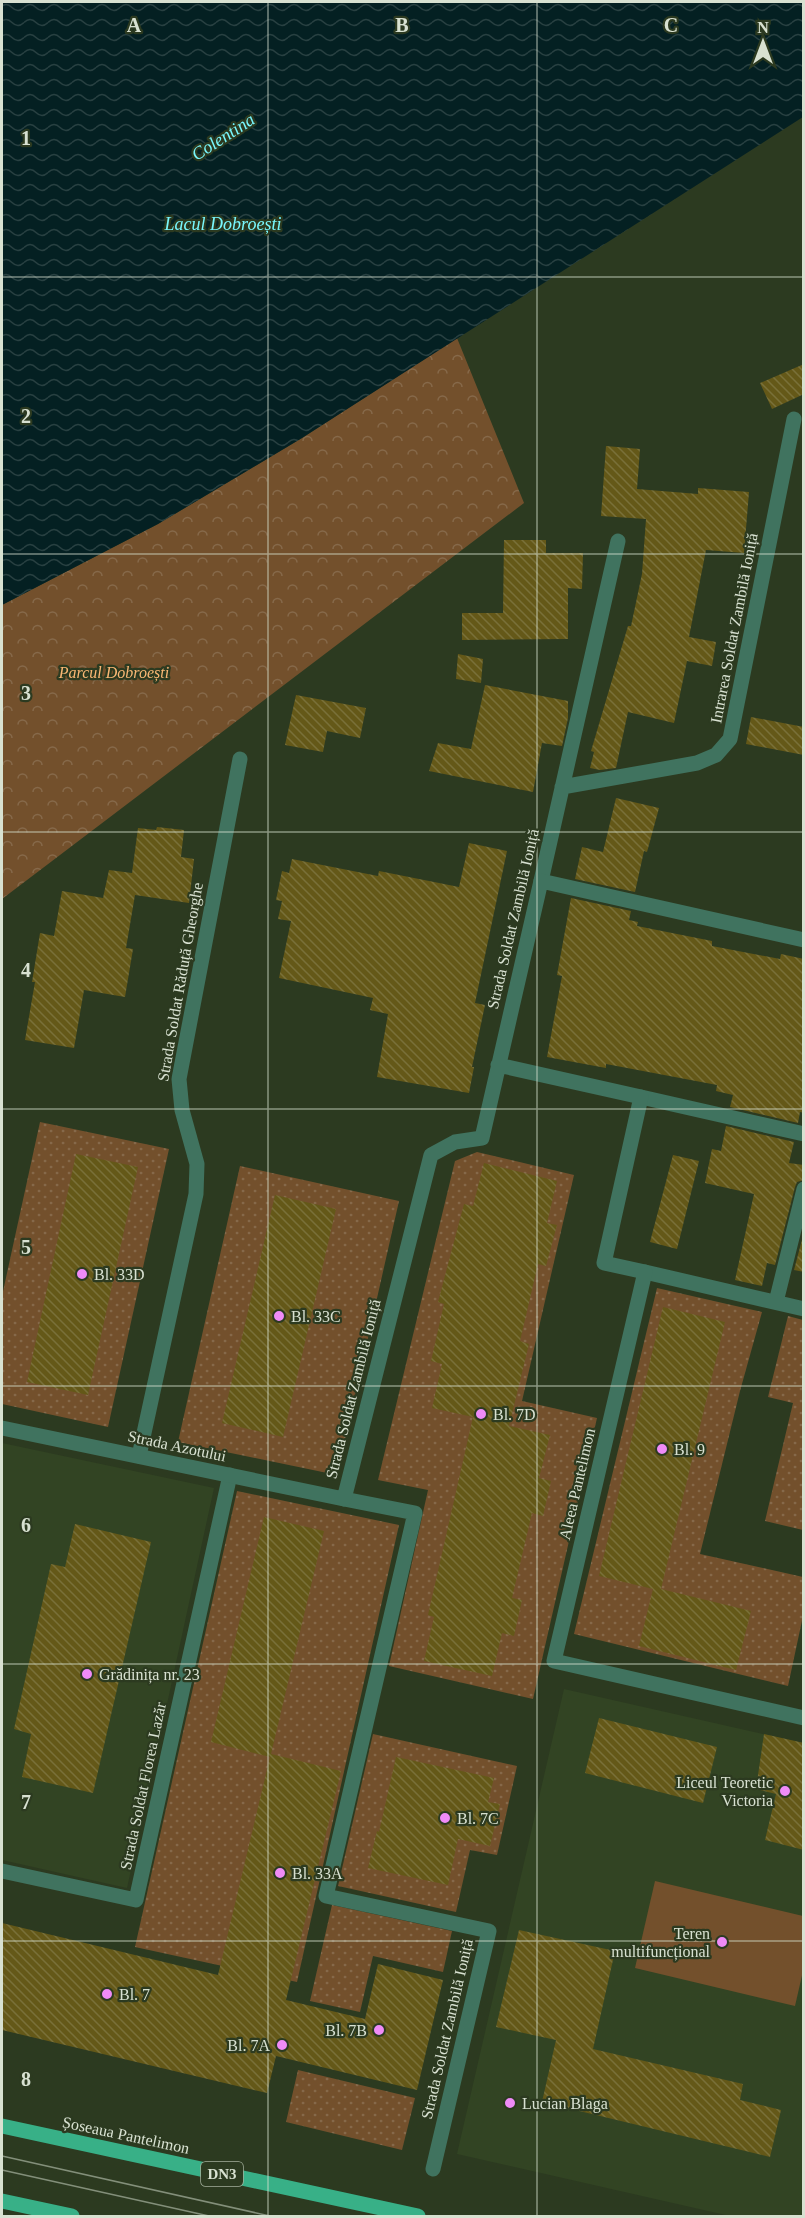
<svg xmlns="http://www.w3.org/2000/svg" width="805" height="2218" font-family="Georgia,serif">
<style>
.built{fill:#324423}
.grass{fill:#73502c}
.park{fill:url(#park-crowns)}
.garden{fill:url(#garden-dots)}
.water{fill:url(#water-waves)}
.building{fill:url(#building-back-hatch)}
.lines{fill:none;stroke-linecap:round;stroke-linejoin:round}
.lane{stroke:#40735f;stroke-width:15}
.street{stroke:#40735f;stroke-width:15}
.primary{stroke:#38b087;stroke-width:15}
.tram{stroke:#838f7a;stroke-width:1.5}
.grid{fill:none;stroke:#d8e1d1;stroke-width:1.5;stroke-opacity:0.55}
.poi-dot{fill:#ef8bf7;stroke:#2c3a20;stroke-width:2}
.labels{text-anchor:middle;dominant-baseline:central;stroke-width:4.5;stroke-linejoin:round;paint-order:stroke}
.shield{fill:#2c3a20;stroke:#a4af9c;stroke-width:1.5}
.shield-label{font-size:15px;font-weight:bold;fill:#d8e1d1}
.street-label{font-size:16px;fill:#d8e1d1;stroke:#2c3a20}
.park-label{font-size:16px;font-style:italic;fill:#f9b774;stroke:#2c3a20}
.poi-label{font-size:16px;fill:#d8e1d1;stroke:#2c3a20;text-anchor:start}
.water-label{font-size:18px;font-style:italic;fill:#78f7fd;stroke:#2c3a20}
.grid-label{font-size:20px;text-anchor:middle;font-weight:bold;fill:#d8e1d1;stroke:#2c3a20;stroke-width:4.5;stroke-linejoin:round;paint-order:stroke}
</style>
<defs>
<pattern id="park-crowns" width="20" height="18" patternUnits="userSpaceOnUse" patternTransform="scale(1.5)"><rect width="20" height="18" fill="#73502c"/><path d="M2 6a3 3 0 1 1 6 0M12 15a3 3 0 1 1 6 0" fill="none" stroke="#86694a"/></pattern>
<pattern id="garden-dots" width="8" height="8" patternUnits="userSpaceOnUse" patternTransform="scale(1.5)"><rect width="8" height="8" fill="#73502c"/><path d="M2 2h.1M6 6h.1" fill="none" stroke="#86694a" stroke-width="1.8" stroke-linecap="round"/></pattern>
<pattern id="water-waves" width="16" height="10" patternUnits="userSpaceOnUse" patternTransform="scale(1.5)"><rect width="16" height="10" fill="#042022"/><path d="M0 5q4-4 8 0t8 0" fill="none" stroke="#284041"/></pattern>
<pattern id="building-back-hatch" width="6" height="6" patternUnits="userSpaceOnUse" patternTransform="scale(1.5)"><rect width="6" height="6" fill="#645818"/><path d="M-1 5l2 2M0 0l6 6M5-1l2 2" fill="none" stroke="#797039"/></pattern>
</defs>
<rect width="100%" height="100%" fill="#2c3a20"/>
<path class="built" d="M2,1443l212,45 -87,400 -125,-28z
M564,1689l239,54v473h-73l-273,-62z"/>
<path class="grass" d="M655,1881l148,35v55l-8,35 -160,-38z"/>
<path class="park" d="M457,338l67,165 -522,396v-294l156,-81 144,-86z"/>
<path class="garden" d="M40,1122l129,27 -61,278 -106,-23v-108z
M477,1152l97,23 -52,226 75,17 -64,281 -144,-33 39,-176 -50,-10 77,-319z
M240,1166l159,35 -62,274 -159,-33z
M657,1288l105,24 -22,79 -40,163 103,23v39l-15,70 -214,-52z
M788,1316l15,4v210l-38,-9 28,-118 -25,-6z
M237,1491l162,34 -102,457 -162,-35z
M373,1734l144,32 -20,89 -27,-5 -14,62 -118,-26z
M332,1905l120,26 -9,41 -70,-16 -13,56 -50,-11z
M298,2070l117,28 -13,52 -116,-28z"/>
<path class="water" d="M2,2h801v115l-501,321 -144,86 -156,81z"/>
<path class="building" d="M804,364v30l-32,15 -12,-26z
M606,446l34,3 -3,40 61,5v-6l51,4 -5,61 -38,-3 -17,87 27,5 -4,24 -25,-5 -13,62 -46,-11 -12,56 -16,2 -10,-2 4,-16 -3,-1 37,-125h3l11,-52 4,-55 -45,-3z
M504,540h42v13h37l-1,36 -14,-1v51l-106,1v-27h41z
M458,654l25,5 -2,24 -25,-4z
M485,685l83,16v17l-6,28 -20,-3 -9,49 -104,-21 9,-28 33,6z
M296,695l70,13 -6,30 -33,-7 -4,21 -38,-7z
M751,717l53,10v28l-58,-11z
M616,798l43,10 -12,44 -3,-1 -9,41 -60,-13 7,-32 21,5z
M157,827l27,3 -3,27 13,2 -5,44 -54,-8 -9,53 7,1 -8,48 -41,-7 -10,58 -49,-8 10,-58h-3l8,-49 14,3 8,-45 41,7 6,-28 23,3 6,-45 18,2z
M469,843l38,8 -32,152 10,2 -13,62h2l-5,26 -92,-16 11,-63 -18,-4 3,-12 -94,-20 12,-57 -13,-2 4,-18 -6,-1 6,-29 7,2 3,-14 86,17 1,-5 80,16z
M571,898l60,13 -2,9 9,2 -1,4 75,15v5l68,13 1,-5 23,5v154l-4,-1 -2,11 -68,-16 3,-12 -17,-4 1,-6 -111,-21v4l-59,-11 15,-81 -5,-1z
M726,1126l68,16 -5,21 15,2v15l-7,2 -2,5 -20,78 -8,-2 -5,23 -27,-6 19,-86 -49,-11 7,-34 9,2z
M76,1154l62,13 -50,228 -61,-13z
M673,1155l26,6 -22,88 -27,-7z
M484,1163l73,18 -10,42 10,2 -11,41 -8,-2 -18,77 9,3 -20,82 41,9 -11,43 12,3 -8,35 -11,-3 -20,85 10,2 -8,36 -12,-3 -10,43 -68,-15 10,-44 -6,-2 45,-198 -41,-9 10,-44 -11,-3 13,-57 -6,-2 26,-98 9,2z
M275,1195l61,14 -53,228 -61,-14z
M804,1232v40l-10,-2z
M663,1307l62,15 -64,267 90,22 -15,59 -97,-24 14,-57 -54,-13z
M264,1517l60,14 -53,223 70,17 -55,229 79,19 13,-55 65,16 -26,110 -141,-34 -9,37 -265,-63v-107l216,52 52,-218 -59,-15z
M75,1524l76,18 -58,251 -71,-16 9,-43 -17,-5 37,-165 14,3z
M599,1718l118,29 -14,56 -118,-30z
M764,1734l40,9v107l-39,-10 11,-46 -20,-5z
M396,1757l98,21 -6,24 12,2 -10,42 -32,-7 -10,46 -80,-17 9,-37 2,1z
M519,1930l96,21 -22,98 150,35 -3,16 41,10 -11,47 -228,-55 14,-62 -60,-13z"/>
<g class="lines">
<path class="lane" d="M562,787l135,-24 19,-8 14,-16 64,-320
M541,881l77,-340
M641,1097l163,37
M645,1272l159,37
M776,1302l28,-113
M139,1456l57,-262 1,-30 -15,-54 -3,-31 61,-320
M344,1499l71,14 -89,383 163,35 -56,238
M2,1871l134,29 94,-425"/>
<path class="street" d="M498,1065l143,32 -37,166 41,9 -91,389 250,57
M2,1428l342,71 87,-344 24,-13 27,-4 59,-257 263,59"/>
<path class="primary" d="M2,2126l416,90
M2,2201l70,15"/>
<path class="tram" d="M2,2156l268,60
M2,2170l207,46"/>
</g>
<path class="grid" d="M268,2v2214M537,2v2214M2,277h802M2,554h802M2,832h802M2,1109h802M2,1386h802M2,1664h802M2,1941h802"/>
<g class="poi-dot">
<circle cx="82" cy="1274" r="6"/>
<circle cx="279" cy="1316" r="6"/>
<circle cx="481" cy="1414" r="6"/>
<circle cx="662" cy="1449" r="6"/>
<circle cx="87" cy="1674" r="6"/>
<circle cx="785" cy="1791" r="6"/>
<circle cx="445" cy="1818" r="6"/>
<circle cx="280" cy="1873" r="6"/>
<circle cx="722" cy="1942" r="6"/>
<circle cx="107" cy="1994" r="6"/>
<circle cx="379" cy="2030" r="6"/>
<circle cx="282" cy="2045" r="6"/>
<circle cx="510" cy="2103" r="6"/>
</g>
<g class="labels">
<rect class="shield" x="201" y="2162" width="42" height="24" rx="4.5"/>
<g class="shield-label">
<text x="222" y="2174">DN3</text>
</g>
<g class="street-label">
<text transform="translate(734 628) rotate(-79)">Intrarea Soldat Zambilă Ioniță</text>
<text transform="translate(513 919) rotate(-77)">Strada Soldat Zambilă Ioniță</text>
<text transform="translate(180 982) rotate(-80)">Strada Soldat Răduță Gheorghe</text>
<text transform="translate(353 1389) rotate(-76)">Strada Soldat Zambilă Ioniță</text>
<text transform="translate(177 1446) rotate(12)">Strada Azotului</text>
<text transform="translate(577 1484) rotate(-77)">Aleea Pantelimon</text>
<text transform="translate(143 1786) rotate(-78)">Strada Soldat Florea Lazăr</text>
<text transform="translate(447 2029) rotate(-77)">Strada Soldat Zambilă Ioniță</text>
<text transform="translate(126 2135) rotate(12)">Șoseaua Pantelimon</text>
</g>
<g class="park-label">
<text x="114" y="672">Parcul Dobroești</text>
</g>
<g class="poi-label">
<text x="94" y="1274">Bl. 33D</text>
<text x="291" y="1316">Bl. 33C</text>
<text x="493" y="1414">Bl. 7D</text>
<text x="674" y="1449">Bl. 9</text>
<text x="99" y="1674">Grădinița nr. 23</text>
<text x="773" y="1782" text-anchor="end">Liceul Teoretic<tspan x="773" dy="18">Victoria</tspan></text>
<text x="457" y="1818">Bl. 7C</text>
<text x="292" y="1873">Bl. 33A</text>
<text x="710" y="1933" text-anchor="end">Teren<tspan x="710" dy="18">multifuncțional</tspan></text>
<text x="119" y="1994">Bl. 7</text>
<text x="367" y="2030" text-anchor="end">Bl. 7B</text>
<text x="270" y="2045" text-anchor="end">Bl. 7A</text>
<text x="522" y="2103">Lucian Blaga</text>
</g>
<g class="water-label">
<text transform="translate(223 137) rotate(-33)">Colentina</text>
<text x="223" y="224">Lacul Dobroești</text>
</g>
</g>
<g class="grid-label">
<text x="134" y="32">A</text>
<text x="402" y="32">B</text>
<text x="671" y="32">C</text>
<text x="26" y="145">1</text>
<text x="26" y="423">2</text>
<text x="26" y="700">3</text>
<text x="26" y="977">4</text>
<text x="26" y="1254">5</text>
<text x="26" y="1532">6</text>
<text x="26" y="1809">7</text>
<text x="26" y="2086">8</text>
</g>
<rect width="805" height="2218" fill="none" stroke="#d8e1d1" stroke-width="6"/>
<g transform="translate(763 42)" stroke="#2c3a20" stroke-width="4.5" paint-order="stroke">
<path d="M0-4.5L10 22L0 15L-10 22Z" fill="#d8e1d1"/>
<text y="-9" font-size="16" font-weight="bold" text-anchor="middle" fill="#d8e1d1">N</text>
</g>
</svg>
